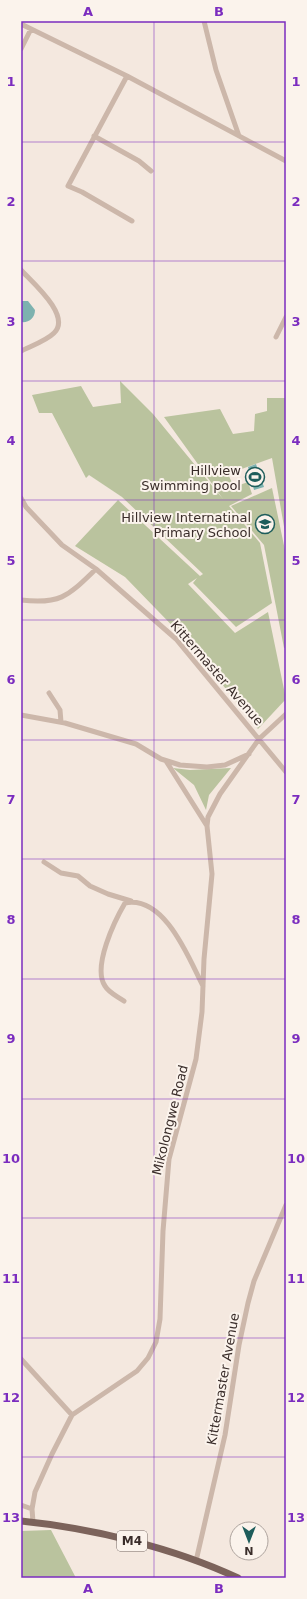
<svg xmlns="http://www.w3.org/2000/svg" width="307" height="1599" font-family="'DejaVu Sans',sans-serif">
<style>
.green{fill:#bac39e}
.water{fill:#7db2af}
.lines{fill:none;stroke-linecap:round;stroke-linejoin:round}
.minor{stroke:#ccb7aa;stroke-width:5}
.major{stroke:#7c635b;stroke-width:7}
.grid{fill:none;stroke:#7b2cbf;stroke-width:1;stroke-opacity:0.55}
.labels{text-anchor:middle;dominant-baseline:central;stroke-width:4;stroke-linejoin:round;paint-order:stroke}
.shield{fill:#fbf3ec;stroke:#746864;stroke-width:1}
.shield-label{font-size:12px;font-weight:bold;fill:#3a2d2a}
.poi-label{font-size:13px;fill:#3a2d2a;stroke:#fbf3ec;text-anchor:end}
.street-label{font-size:13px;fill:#3a2d2a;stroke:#fbf3ec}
.neatline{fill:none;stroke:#7b2cbf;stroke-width:1.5}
.grid-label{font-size:13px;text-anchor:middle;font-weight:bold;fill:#7b2cbf}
</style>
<rect width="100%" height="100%" fill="#f4e8df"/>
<path class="green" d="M120,381l33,33 70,85 -59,-82 56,-8 13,25 21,-3 1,-17 12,-3v-13h19v140l-14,-80 -44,16 6,13 14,-5 4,12 -23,12 31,37 12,60 -36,24 -43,-44 4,-5 -9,6 47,49 33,-21 18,87 -28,30 -69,-86 -64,-66 -50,-31 43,-46 82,76 3,-2 -81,-77 -33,-22 -3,3 -34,-65h-13l-7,-18 49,-9 12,21 28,-4z
M272,488l14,67v92l-2,1 -20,-103 -33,-39z
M173,768l17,2 41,-2 -22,27 -3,15 -12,-25z
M51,1530l25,48h-55v-47z"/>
<path class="water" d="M21,301h7l7,9c0,8 -6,13 -14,12z
M256,464l8,23 -10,3 -6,-23z"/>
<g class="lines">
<path class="minor" d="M204,21l12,49 23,66
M21,24l106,52 159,85
M21,49l10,-20
M127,76l-59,110 14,6 50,29
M94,136l45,25 12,10
M21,270c11,12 51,46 33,63 -8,8 -23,13 -33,18
M276,337l10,-20
M21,498l5,9 36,38 34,24 80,70 110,133
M21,600c40,5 48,-5 75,-31
M49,693l11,17 1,12
M21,715l44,8 71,21 25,15 19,6 27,2 18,-2 24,-11
M166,761l41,65
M44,862l17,11 17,3 12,10 18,8 23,7
M124,1001c-7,-5 -15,-8 -19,-15 -13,-19 10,-66 20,-83 40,-8 64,56 78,83
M21,1359l51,56
M21,1505l11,4
M33,1522l-1,-13 3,-17 17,-38 20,-39 65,-44 11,-13 8,-16 4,-23 3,-88 6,-72 27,-100 6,-47 2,-53 8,-85 -5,-48 1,-9 12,-23 39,-55 27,-25
M196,1561l29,-126 14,-90 9,-42 6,-22 32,-76"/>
<path class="major" d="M21,1521c71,7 153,27 217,57"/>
</g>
<path class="grid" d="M154,21v1557M21,142h265M21,261h265M21,381h265M21,500h265M21,620h265M21,740h265M21,859h265M21,979h265M21,1099h265M21,1218h265M21,1338h265M21,1457h265"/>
<defs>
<symbol id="stadium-ring" viewBox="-11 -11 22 22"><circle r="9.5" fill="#fbf3ec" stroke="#1e5d5b" stroke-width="1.5"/><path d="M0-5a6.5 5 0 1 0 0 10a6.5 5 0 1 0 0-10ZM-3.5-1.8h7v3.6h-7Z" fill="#1e5d5b"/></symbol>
<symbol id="school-ring" viewBox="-11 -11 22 22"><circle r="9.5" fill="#fbf3ec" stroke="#1e5d5b" stroke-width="1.5"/><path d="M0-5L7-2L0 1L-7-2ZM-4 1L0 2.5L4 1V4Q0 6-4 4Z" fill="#1e5d5b"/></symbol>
</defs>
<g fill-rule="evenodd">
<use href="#stadium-ring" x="244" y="466" width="22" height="22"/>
<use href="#school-ring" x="254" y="513" width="22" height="22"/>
</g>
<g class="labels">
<rect class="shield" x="117" y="1531" width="30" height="20" rx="3"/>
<g class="shield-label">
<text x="132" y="1541">M4</text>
</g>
<g class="poi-label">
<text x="241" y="470">Hillview<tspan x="241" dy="15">Swimming pool</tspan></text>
<text x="251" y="517">Hillview Internatinal<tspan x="251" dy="15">Primary School</tspan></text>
</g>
<g class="street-label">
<text transform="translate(217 673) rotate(49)">Kittermaster Avenue</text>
<text transform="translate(170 1120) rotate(-76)">Mikolongwe Road</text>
<text transform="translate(223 1379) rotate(-80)">Kittermaster Avenue</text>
</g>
</g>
<rect width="307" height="1599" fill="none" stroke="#fbf3ec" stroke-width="44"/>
<g transform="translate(249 1541) rotate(180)"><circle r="19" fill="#fbf3ec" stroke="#aea49e"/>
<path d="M0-3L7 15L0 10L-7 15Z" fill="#1e5d5b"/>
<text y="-6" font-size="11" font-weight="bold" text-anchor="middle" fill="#3a2d2a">N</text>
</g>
<rect x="22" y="22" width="263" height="1555" class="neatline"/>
<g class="grid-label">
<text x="88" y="16">A</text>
<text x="219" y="16">B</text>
<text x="11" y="86">1</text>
<text x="296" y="86">1</text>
<text x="11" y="206">2</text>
<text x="296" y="206">2</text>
<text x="11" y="326">3</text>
<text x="296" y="326">3</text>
<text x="11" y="445">4</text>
<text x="296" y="445">4</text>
<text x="11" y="565">5</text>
<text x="296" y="565">5</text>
<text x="11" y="684">6</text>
<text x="296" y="684">6</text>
<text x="11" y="804">7</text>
<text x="296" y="804">7</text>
<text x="11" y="924">8</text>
<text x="296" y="924">8</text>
<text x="11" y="1043">9</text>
<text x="296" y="1043">9</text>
<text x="11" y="1163">10</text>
<text x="296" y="1163">10</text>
<text x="11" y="1283">11</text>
<text x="296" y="1283">11</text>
<text x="11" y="1402">12</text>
<text x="296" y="1402">12</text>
<text x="11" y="1522">13</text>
<text x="296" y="1522">13</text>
<text x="88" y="1593">A</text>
<text x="219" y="1593">B</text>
</g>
</svg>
